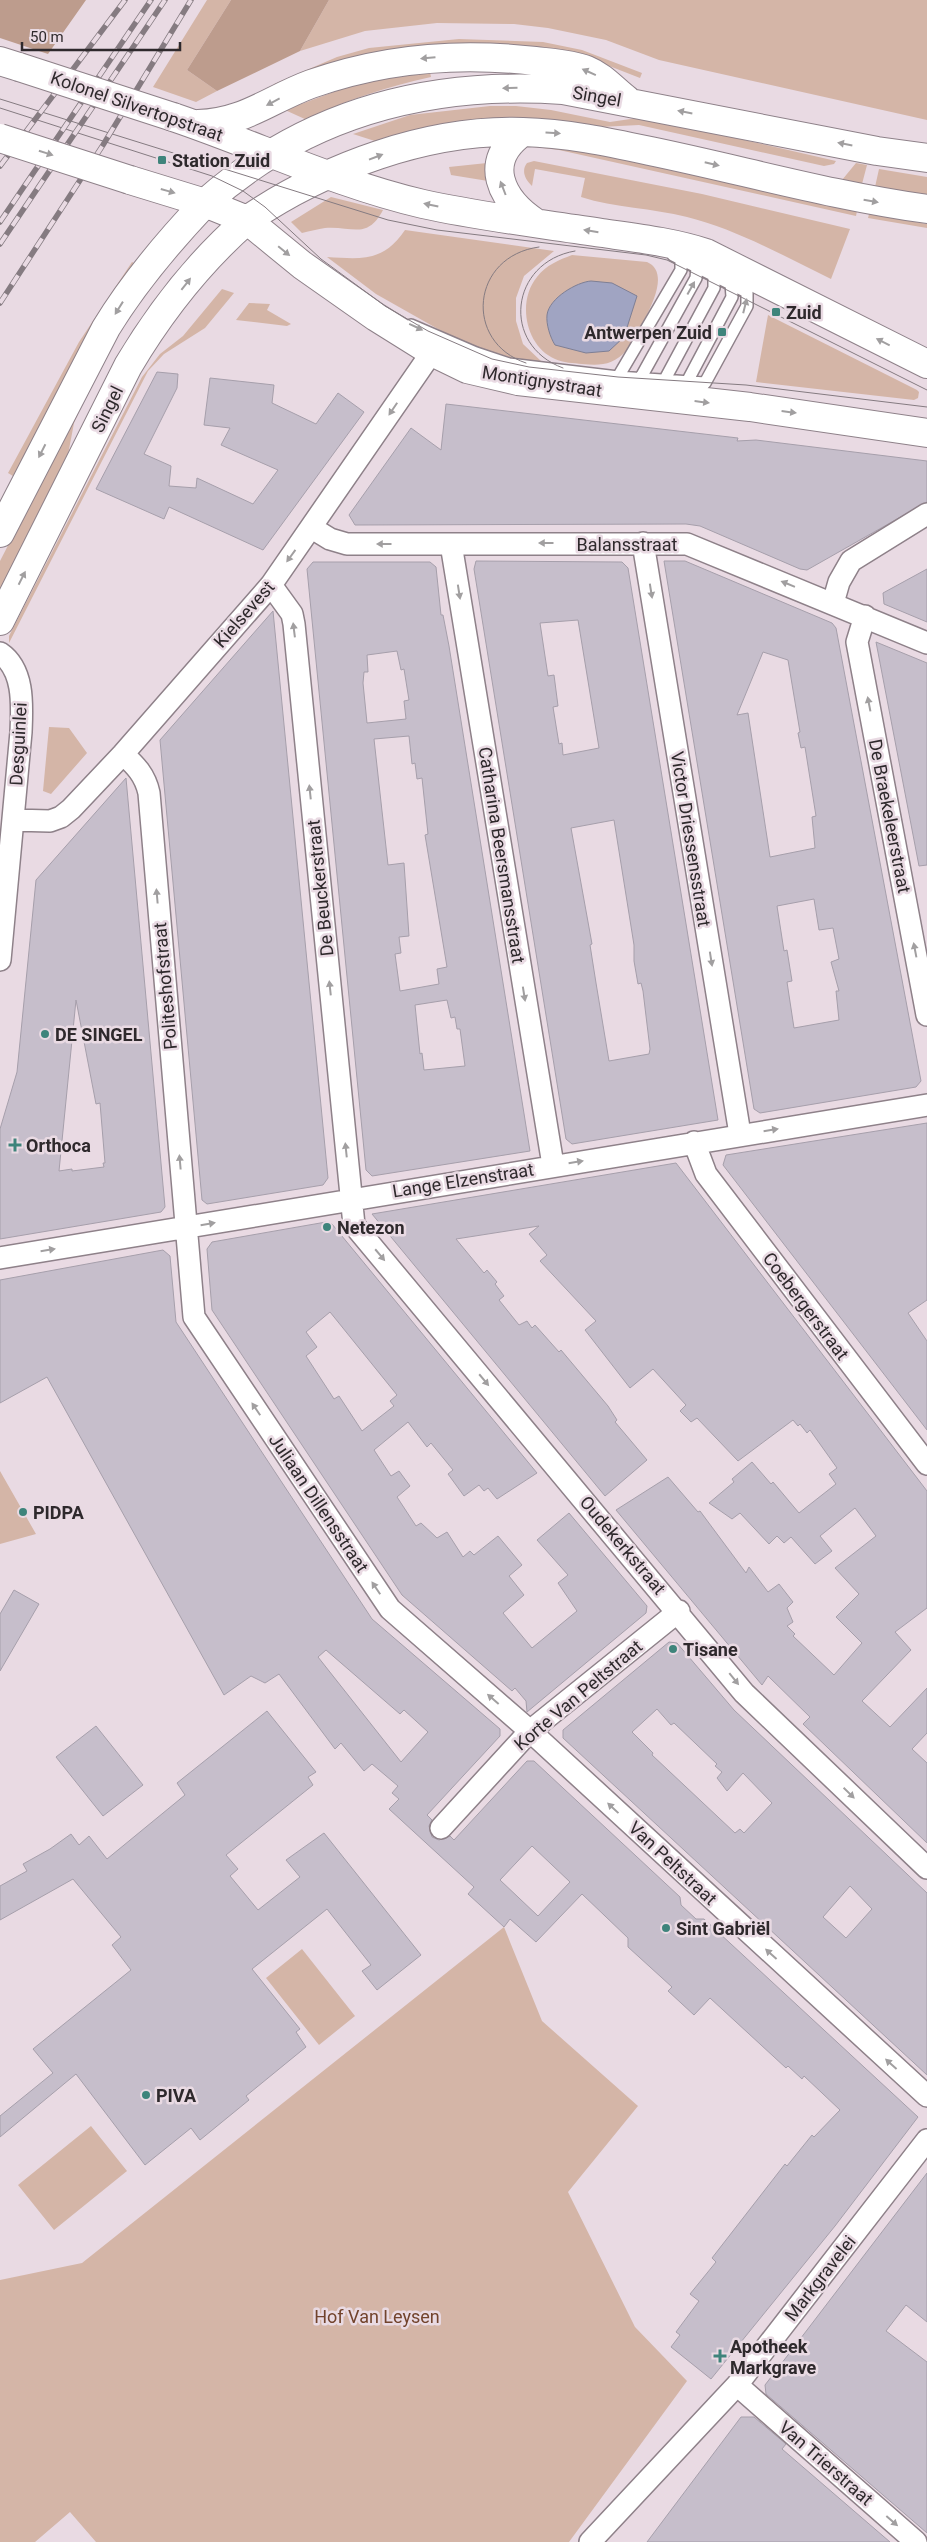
<svg xmlns="http://www.w3.org/2000/svg" width="927" height="2542" font-family="Roboto,sans-serif">
<style>
.green{fill:#d4b5a7}
.forest{fill:#bd9c8d}
.water{fill:#a0a4c2;stroke:#7e7f95}
.building{fill:#c6becb;stroke:#a69fab;fill-rule:evenodd}
.lines{fill:none;stroke-linecap:round;stroke-linejoin:round}
.lane-casing{stroke:#8e8189;stroke-width:14}
.street-casing{stroke:#8e8189;stroke-width:24}
.secondary-casing{stroke:#8e8189;stroke-width:30}
.primary-casing{stroke:#8e8189;stroke-width:30}
.lane{stroke:#fff;stroke-width:11}
.street{stroke:#fff;stroke-width:21}
.secondary{stroke:#fff;stroke-width:28}
.primary{stroke:#fff;stroke-width:28}
.tram{stroke:#857b81;stroke-width:1}
.rail-casing{stroke:#857b81;stroke-width:5.5}
.rail{stroke:#e9dae3;stroke-width:4;stroke-dasharray:11;stroke-linecap:butt}
.secondary-bridge-casing{stroke:#8e8189;stroke-width:30;stroke-linecap:butt}
.secondary-bridge{stroke:#fff;stroke-width:28}
.oneway{fill:#a19fa0}
.poi-dot{fill:#3e847b;stroke:#e9dae3;stroke-width:2}
.labels{text-anchor:middle;dominant-baseline:central;stroke-width:5;stroke-linejoin:round;paint-order:stroke}
.street-label{font-size:18px;fill:#2e292c;stroke:#e9dae3}
.poi-label{font-size:18px;font-weight:bold;fill:#2e292c;stroke:#e9dae3;text-anchor:start}
.park-label{font-size:18px;fill:#72432c;stroke:#e9dae3}
</style>
<rect width="100%" height="100%" fill="#e9dae3"/>
<path class="green" d="M207,0h24l-44,70 30,21 -21,11 -43,-15z
M329,0h598v120l-268,-60 -53,-20 -58,-12 -34,-4 -77,-1 -72,8 -65,20z
M459,39l84,3 39,8 60,23 -2,5 -59,-23 -305,34 -2,-5 63,-27 32,-9z
M430,72l1,5c-44,10 -84,22 -124,43l-22,-10 81,-30z
M490,106h26l35,4 59,12 34,-5 192,44 -2,3 -10,2 -185,-41 -39,2 -50,-6 -169,22 -28,-9 57,-19z
M526,146h34l297,65 -1,5 -297,-66z
M534,161l168,33 148,35 -19,50c-47,-23 -93,-49 -144,-62 -35,-9 -72,-9 -106,-20l4,-19 -50,-9 -3,17c-7,-7 -11,-15 -5,-23z
M487,163l1,18 -37,-6 -2,-8z
M856,163l11,2 -5,19 -20,-4z
M879,169l48,8v19l-52,-9z
M331,197l52,13c-16,30 -30,16 -58,18 -7,1 -15,3 -23,5l-11,-11z
M869,214l58,10v4l-59,-10z
M405,230l149,21 -30,25 -8,22v23l7,23 19,18 -35,-5 -18,-5 -44,-19 -69,-39 -49,-37c36,2 56,5 78,-27z
M572,255l75,7c30,13 -10,69 -20,88 -14,15 -26,16 -45,14 -8,-1 -19,-1 -27,-5 -30,-13 -38,-58 -18,-82 9,-12 22,-17 35,-22z
M132,262l4,2 -50,80 -73,132 -5,-3 71,-131z
M222,289l12,4 -29,35 -41,26 -16,17 -139,272v-7l133,-259 18,-23 23,-18z
M249,303l21,1 -3,6 24,14 -4,2 -51,-6z
M768,315l149,75 2,2 -1,6 -4,2 -158,-18z
M81,404l1,1 -8,18 -7,37 -67,139v-38z
M49,727l20,1 18,25 -36,41 -8,-3z
M0,1471l36,63 -36,10z
M504,1927l38,94 96,85 -70,86 67,135 52,54 -118,161h-473l-26,-30 -35,30h-35v-262l82,-17z
M302,1949l53,67 -36,29 -53,-67z
M91,2126l36,45 -73,59 -36,-45z"/>
<path class="forest" d="M0,0h86l-38,54 -48,-16z
M231,0h98l-29,51 -83,40 -30,-21z"/>
<path class="water" d="M591,281l21,2 25,13 -13,41 -15,14 -23,2 -31,-8c-5,-8 -9,-21 -8,-30 2,-17 30,-33 44,-34z"/>
<path class="building" d="M157,372l21,2 -1,14 -33,66 27,12 -2,20 27,2 1,-10 56,26 25,-34 -57,-25 9,-17 -26,-3 6,-47 64,7 -2,18 44,21 22,-31 26,19 -101,138 -94,-43 -5,12 -68,-30z
M446,404l292,34 -1,3 19,-1 171,21v41l-120,68 -7,-1 -100,-43 -14,-2 -331,1 -6,-10 62,-87 30,22z
M476,561l146,1 6,6 90,552 -146,24 -6,-5 -92,-570zM578,620l21,128 -36,7 -1,-12 -3,1 -6,-37 5,-1 -4,-31 -6,1 -8,-53zM614,820l20,125v16l4,23 3,-1 2,8 7,58 -1,5 -40,7 -13,-78 -6,-38 2,-1 -21,-116z
M664,561h21l147,62 4,5 85,453 -5,6 -156,26 -6,-4zM763,652l25,8 12,72 -2,1 3,15 4,-1 11,69 -4,1 3,31 -45,9 -22,-144 -11,2zM814,899l5,31 14,-2 6,31 -8,3 8,29h-3l3,29 -45,8 -7,-46 5,-1 -5,-31 -3,1 -7,-45z
M313,562h117l6,5 5,48h2l6,31 81,505 -158,25 -6,-6 -59,-601zM397,651l4,19 3,-1 5,31 -5,1 2,18 -39,4 -4,-40 1,-11h4l-1,-17zM409,736l3,28 3,-1 2,16 5,-1 6,56 -3,1 22,132 -10,2 2,15 -39,7 -5,-37 6,-1 -2,-16 10,-1 -5,-73 -16,2 -14,-126zM447,1000l4,18 4,-1 2,12h3l5,37 -41,4 -2,-17 -2,1 -5,-49z
M927,569v53l-43,-18 -1,-11z
M273,611l55,567 -5,7 -116,19 -5,-4 -42,-460z
M876,642l51,21v202l-8,1z
M126,778l39,429 -4,5 -161,27v-110l17,-57 19,-192zM76,1000l20,104 4,-1 5,60h-2l1,4 -32,4v-2l-13,2z
M927,1123v177l-19,13 19,28v89l-204,-265 3,-10z
M676,1163l251,328v117l-32,24 16,18 -49,51 28,26 37,-39v45l-15,16 15,14v80l-124,-119 7,-7 -42,-41 -6,9 -146,-175 52,-33 30,35 2,-1 46,62 3,-6 19,25 11,-8 14,18 -6,6 6,14 -6,4 8,8 -2,2 41,39 28,-32 -26,-26 23,-23 -24,-26 41,-32 -21,-28 -35,28 12,15 -17,13 -24,-27 -7,6 -7,-7 -8,8 -29,-31 -8,6 -23,-16 25,-21 -2,-3 20,-17 19,22 2,-2 26,31 37,-29 -7,-10 8,-6 -27,-38 -3,3 -7,-9 -2,2 -5,-6 -55,41 -41,-43 -6,4 -11,-11 6,-6 -33,-36 -23,19 -45,-58 11,-9 -56,-60 7,-6 -18,-21 10,-8 -83,13 28,34 3,-3 10,12 -2,2 9,12 -5,4 20,25 8,-4 5,7 3,-3 24,27 2,-2 47,56 9,14 -2,2 32,38 -42,36 -233,-282z
M326,1222l6,2 205,249 -40,26 -9,-11 -4,3 -5,-6 -15,11 -16,-22 5,-4 -22,-27 -4,4 -19,-25 -34,28 17,26 8,-5 11,15 -13,11 19,29 5,-3 16,15 10,-6 16,25 7,-6 4,4 24,-19 24,29 -13,11 15,19 -21,18 29,35 45,-37 -19,-28 10,-8 -31,-35 32,-27 78,93 -1,7 -119,99 -1,-11 -11,-13 -3,3 -110,-96 -190,-285 -5,-61 5,-7zM330,1312l67,83 -7,6 4,5 -32,25 -23,-35 -5,3 -28,-43 11,-9 -11,-15z
M163,1250l7,6 6,66 196,297 128,110v7l-73,79 5,5 -3,6 3,11 7,3 11,-4 4,4 73,-79h7l146,136 1,8 15,14h8l214,198 -83,109 -124,153 -40,-32 9,-12 -4,-3 23,-31 -9,-7 26,-32 -4,-4 73,-94 2,2 25,-31 2,2 26,-27 -36,-34 -2,3 -14,-13 -2,2 -76,-70 -16,17 -26,-24 4,-4 -44,-40v-9l-46,-44 -46,48 -26,-23 -6,8 -36,-33 6,-7 -85,-78 10,-10 -7,-6 6,-7 -26,-22 -8,7 -23,-28 -6,6 -56,-75 -14,9 -14,-7 -27,19 -177,-318 -47,26v-123zM326,1650l74,64 4,-4 24,22 -27,30 -83,-105zM532,1846l38,36 -32,34 -38,-36z
M14,1590l25,14 -39,67v-57z
M669,1642l8,1 57,67 193,183v182l-364,-337v-8zM657,1709l14,16 3,-2 43,41 -2,2 7,6 -5,6 10,13 16,-18 29,30 -28,30 -4,-4 -5,4 -83,-78 1,-2 -21,-21zM850,1886l22,23 -26,29 -23,-21z
M267,1711l49,61 -8,5 5,8 -87,70 12,14 -8,7 28,34 42,-33 -14,-17 38,-27 97,122 -44,35 -15,-19 9,-6 -44,-56 -75,60 48,60 -4,3 10,15 -60,49 3,4 -49,40 -9,-12 -46,37 -69,-91 -76,63v-21l53,-43 -20,-24 98,-79 -19,-25 9,-8 -48,-58 -73,41v-34l27,-15 -4,-7 27,-15 21,-15 8,11 10,-9 18,23 78,-64 -8,-12z
M96,1726l47,59 -40,31 -47,-59z
M927,2173v149l-21,-17 -20,26 41,31v171l-161,-139 -1,-9z
M741,2417h13l32,27 -4,5 108,93h-243z"/>
<g class="lines">
<defs>
<path id="lane" d="M411,325l65,28 33,11 109,13 87,6 42,-77v-14l-74,-37
M618,377l63,-107v-11
M640,379l56,-101 1,-11
M664,381l50,-93v-13
M687,382l45,-85 -1,-14"/>
<path id="street" d="M312,528l18,11 17,5h340l240,99
M643,543l97,591
M451,544l102,621
M271,585l21,29 2,10 60,601 390,468 183,175
M833,603l6,-21 12,-21 76,-47
M865,616l-8,26 70,373
M0,653c25,17 22,54 21,79l-21,228
M123,754c13,12 22,21 26,39l45,524 196,292 140,122 397,365
M13,820l37,1 11,-4 10,-8 52,-55 148,-169 161,-233
M694,1142l12,32 221,290
M0,1258l927,-153
M441,1828l89,-97 149,-120
M737,2385l179,157
M590,2542l147,-157 190,-245"/>
<path id="secondary" d="M0,61l19,6
M173,117c83,28 164,67 250,87 59,13 120,20 179,29 35,5 70,9 104,20l221,111
M198,124c46,-1 72,-25 113,-40 73,-26 147,-32 224,-23 17,2 36,3 52,9 15,6 27,20 40,30
M523,132c-42,29 -22,68 13,91
M130,180l75,23 42,17 55,45 74,52 56,35 35,17 51,12 232,26 177,26
M205,203c102,-91 224,-122 358,-113l314,61 50,7
M247,220c78,-53 180,-91 276,-88 43,1 85,10 127,19 92,19 183,45 277,58"/>
<path id="primary" d="M0,533l106,-205c28,-46 62,-86 99,-125
M0,621l128,-255c32,-54 71,-104 119,-146"/>
</defs>
<use href="#lane" class="lane-casing"/>
<use href="#street" class="street-casing"/>
<use href="#secondary" class="secondary-casing"/>
<use href="#primary" class="primary-casing"/>
<use href="#lane" class="lane"/>
<use href="#street" class="street"/>
<use href="#secondary" class="secondary"/>
<use href="#primary" class="primary"/>
<path class="tram" d="M0,99l388,121 49,10 209,25 21,5 260,130
M0,108l212,68 31,15 22,16 56,52 64,47 43,25 64,28 37,8 89,10 128,8 181,22
M526,363c-63,-21 -55,-107 13,-116
M563,368c-63,-23 -53,-106 12,-117"/>
<defs>
<path id="rail" d="M0,166l125,-166
M0,222l151,-222
M0,244l165,-244
M0,303l103,-158 88,-145"/>
</defs>
<use href="#rail" class="rail-casing"/>
<use href="#rail" class="rail"/>
<defs>
<path id="secondary-bridge" d="M19,67l154,50
M0,138l130,42"/>
</defs>
<use href="#secondary-bridge" class="secondary-bridge-casing"/>
<use href="#secondary-bridge" class="secondary-bridge"/>
</g>
<defs><path id="oneway-solid" d="M-6-.8H1V-3.2L6.5 0L1 3.2V.8H-6Z" transform="scale(1.25)"/></defs>
<g class="oneway">
<use href="#oneway-solid" transform="translate(428 58) rotate(175)"/>
<use href="#oneway-solid" transform="translate(589 72) rotate(-156)"/>
<use href="#oneway-solid" transform="translate(510 88) rotate(178)"/>
<use href="#oneway-solid" transform="translate(273 102) rotate(152)"/>
<use href="#oneway-solid" transform="translate(685 112) rotate(-169)"/>
<use href="#oneway-solid" transform="translate(553 133) rotate(3)"/>
<use href="#oneway-solid" transform="translate(845 144) rotate(-169)"/>
<use href="#oneway-solid" transform="translate(46 153) rotate(18)"/>
<use href="#oneway-solid" transform="translate(376 157) rotate(-21)"/>
<use href="#oneway-solid" transform="translate(712 164) rotate(13)"/>
<use href="#oneway-solid" transform="translate(503 188) rotate(-111)"/>
<use href="#oneway-solid" transform="translate(168 191) rotate(16)"/>
<use href="#oneway-solid" transform="translate(871 201) rotate(10)"/>
<use href="#oneway-solid" transform="translate(431 205) rotate(-168)"/>
<use href="#oneway-solid" transform="translate(591 231) rotate(-171)"/>
<use href="#oneway-solid" transform="translate(284 251) rotate(39)"/>
<use href="#oneway-solid" transform="translate(186 284) rotate(-52)"/>
<use href="#oneway-solid" transform="translate(691 288) rotate(-61)"/>
<use href="#oneway-solid" transform="translate(745 306) rotate(-76)"/>
<use href="#oneway-solid" transform="translate(119 308) rotate(122)"/>
<use href="#oneway-solid" transform="translate(416 327) rotate(25)"/>
<use href="#oneway-solid" transform="translate(883 342) rotate(-153)"/>
<use href="#oneway-solid" transform="translate(702 402) rotate(7)"/>
<use href="#oneway-solid" transform="translate(393 409) rotate(124)"/>
<use href="#oneway-solid" transform="translate(789 412) rotate(7)"/>
<use href="#oneway-solid" transform="translate(42 451) rotate(117)"/>
<use href="#oneway-solid" transform="translate(546 543) rotate(180)"/>
<use href="#oneway-solid" transform="translate(384 544) rotate(180)"/>
<use href="#oneway-solid" transform="translate(291 556) rotate(126)"/>
<use href="#oneway-solid" transform="translate(22 578) rotate(-63)"/>
<use href="#oneway-solid" transform="translate(788 584) rotate(-158)"/>
<use href="#oneway-solid" transform="translate(651 591) rotate(81)"/>
<use href="#oneway-solid" transform="translate(459 592) rotate(81)"/>
<use href="#oneway-solid" transform="translate(294 630) rotate(-97)"/>
<use href="#oneway-solid" transform="translate(869 704) rotate(-101)"/>
<use href="#oneway-solid" transform="translate(310 792) rotate(-96)"/>
<use href="#oneway-solid" transform="translate(157 896) rotate(-95)"/>
<use href="#oneway-solid" transform="translate(915 950) rotate(-101)"/>
<use href="#oneway-solid" transform="translate(711 959) rotate(81)"/>
<use href="#oneway-solid" transform="translate(330 988) rotate(-96)"/>
<use href="#oneway-solid" transform="translate(524 994) rotate(81)"/>
<use href="#oneway-solid" transform="translate(771 1130) rotate(-9)"/>
<use href="#oneway-solid" transform="translate(346 1150) rotate(-96)"/>
<use href="#oneway-solid" transform="translate(180 1162) rotate(-95)"/>
<use href="#oneway-solid" transform="translate(576 1162) rotate(-9)"/>
<use href="#oneway-solid" transform="translate(208 1224) rotate(-10)"/>
<use href="#oneway-solid" transform="translate(48 1250) rotate(-9)"/>
<use href="#oneway-solid" transform="translate(380 1255) rotate(50)"/>
<use href="#oneway-solid" transform="translate(484 1380) rotate(50)"/>
<use href="#oneway-solid" transform="translate(256 1409) rotate(-124)"/>
<use href="#oneway-solid" transform="translate(376 1588) rotate(-124)"/>
<use href="#oneway-solid" transform="translate(734 1679) rotate(51)"/>
<use href="#oneway-solid" transform="translate(493 1699) rotate(-139)"/>
<use href="#oneway-solid" transform="translate(849 1793) rotate(44)"/>
<use href="#oneway-solid" transform="translate(613 1808) rotate(-137)"/>
<use href="#oneway-solid" transform="translate(771 1954) rotate(-138)"/>
<use href="#oneway-solid" transform="translate(891 2064) rotate(-138)"/>
<use href="#oneway-solid" transform="translate(892 2521) rotate(41)"/>
</g>
<g class="poi-dot">
<rect x="157" y="155" width="10" height="10" rx="2.5"/>
<rect x="771" y="307" width="10" height="10" rx="2.5"/>
<rect x="717" y="327" width="10" height="10" rx="2.5"/>
<circle cx="45" cy="1034" r="5"/>
<path d="M12.5 1137.5h5v5h5v5h-5v5h-5v-5h-5v-5h5z"/>
<circle cx="327" cy="1227" r="5"/>
<circle cx="23" cy="1512" r="5"/>
<circle cx="673" cy="1649" r="5"/>
<circle cx="666" cy="1928" r="5"/>
<circle cx="146" cy="2095" r="5"/>
<path d="M717.5 2348.5h5v5h5v5h-5v5h-5v-5h-5v-5h5z"/>
</g>
<g class="labels">
<g class="street-label">
<text transform="translate(597 96) rotate(10)">Singel</text>
<text transform="translate(137 106) rotate(19)">Kolonel Silvertopstraat</text>
<text transform="translate(542 381) rotate(9)">Montignystraat</text>
<text transform="translate(107 409) rotate(-64)">Singel</text>
<text x="627" y="544">Balansstraat</text>
<text transform="translate(244 614) rotate(-49)">Kielsevest</text>
<text transform="translate(18 744) rotate(-87)">Desguinlei</text>
<text transform="translate(890 816) rotate(79)">De Braekeleerstraat</text>
<text transform="translate(691 839) rotate(81)">Victor Driessensstraat</text>
<text transform="translate(502 855) rotate(81)">Catharina Beersmansstraat</text>
<text transform="translate(320 888) rotate(-96)">De Beuckerstraat</text>
<text transform="translate(165 986) rotate(-95)">Politeshofstraat</text>
<text transform="translate(463 1180) rotate(-9)">Lange Elzenstraat</text>
<text transform="translate(806 1306) rotate(53)">Coebergerstraat</text>
<text transform="translate(319 1503) rotate(56)">Juliaan Dillensstraat</text>
<text transform="translate(623 1545) rotate(50)">Oudekerkstraat</text>
<text transform="translate(578 1695) rotate(-40)">Korte Van Peltstraat</text>
<text transform="translate(673 1863) rotate(43)">Van Peltstraat</text>
<text transform="translate(820 2278) rotate(-52)">Markgravelei</text>
<text transform="translate(826 2463) rotate(41)">Van Trierstraat</text>
</g>
<g class="poi-label">
<text x="172" y="160">Station Zuid</text>
<text x="786" y="312">Zuid</text>
<text x="712" y="332" text-anchor="end">Antwerpen Zuid</text>
<text x="55" y="1034">DE SINGEL</text>
<text x="26" y="1145">Orthoca</text>
<text x="337" y="1227">Netezon</text>
<text x="33" y="1512">PIDPA</text>
<text x="683" y="1649">Tisane</text>
<text x="676" y="1928">Sint Gabriël</text>
<text x="156" y="2095">PIVA</text>
<text x="730" y="2346">Apotheek<tspan x="730" dy="21">Markgrave</tspan></text>
</g>
<g class="park-label">
<text x="377" y="2316">Hof Van Leysen</text>
</g>
</g>
<path d="M22 42v8h158v-8" fill="none" stroke="#2e292c" stroke-width="2.5"/>
<text x="30" y="42" font-size="15" fill="#2e292c" stroke="#e9dae3" stroke-width="4" paint-order="stroke">50 m</text>
</svg>
